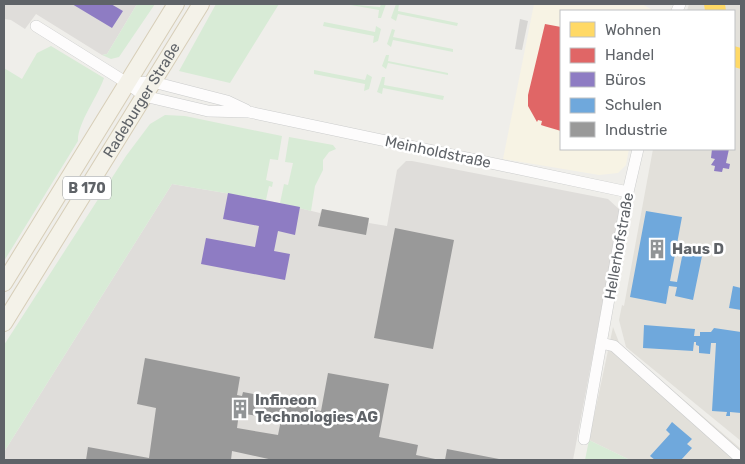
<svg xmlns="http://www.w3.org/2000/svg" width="745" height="464" font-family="Rubik,sans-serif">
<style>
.commercial{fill:#f7f3e4}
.industrial{fill:#dfddda}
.education{fill:#e2e0da}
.green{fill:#d8ebd6}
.homes{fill:#ffd966}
.shops{fill:#e06666}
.offices{fill:#8e7cc3}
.schools{fill:#6fa8dc}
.industry{fill:#999;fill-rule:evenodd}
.building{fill:#d6d5d3}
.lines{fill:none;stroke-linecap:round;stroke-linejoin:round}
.street-casing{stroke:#cbcccc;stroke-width:12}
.primary-casing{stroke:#d7ceb8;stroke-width:18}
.street{stroke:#fdfcfc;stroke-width:11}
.primary{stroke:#f4f2e9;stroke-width:16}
.labels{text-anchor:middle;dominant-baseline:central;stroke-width:5;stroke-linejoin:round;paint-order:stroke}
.shield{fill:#fff;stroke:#8f9295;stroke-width:1}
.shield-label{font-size:14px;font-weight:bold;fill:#5f6368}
.street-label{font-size:15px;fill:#5f6368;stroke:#fff}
.poi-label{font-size:15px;font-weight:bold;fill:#5f6368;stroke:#fff;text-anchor:start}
</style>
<rect width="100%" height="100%" fill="#efeeea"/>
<path class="commercial" d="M534,4h108l12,7h-93v138h68l-3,16 -8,8 -19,2 -96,-16z"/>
<path class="industrial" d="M4,4h133l-30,50 -5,1 -66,-41 -11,15 -14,-9 -7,-1z
M406,161h6l196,38 12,11 -47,250h-569v-8l168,-268 94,16 54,13 2,-4 47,9v5l18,3 10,-56z"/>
<path class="education" d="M689,4h52v437l-115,-94 -7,-27 3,-15 2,1 29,-157h81v-138h-47z
M613,327l7,18 121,104v11h-111l-41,-20z"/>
<path class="green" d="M137,4h18l-36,53 -8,2 -9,-4 5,-1z
M216,4h63l-49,79 -51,-12z
M345,4l35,3 1,-3h5l-5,14h-3l1,-8z
M396,4h3l-1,7 60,12 -1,3 -59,-12 -2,7 -5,-3z
M324,22l51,10 1,-6 5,3 -3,12 -5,2 1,-7 -51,-10z
M392,29l3,1 -2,7 60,12v3l-60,-12 -2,7 -4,-3z
M51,46l53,32c-6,18 -27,46 -26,63l-74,120v-193l18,11 15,-26z
M386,55h3l-1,6 60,12v2l-60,-12 -2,6 -4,-3z
M314,70l51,10 2,-6 5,3 -3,12 -5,2 1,-7 -51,-10z
M382,77h3l-1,8 60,11 -1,4 -60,-12 -1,6 -5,-2z
M165,115l20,1 97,20 -4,24 -8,-1 -4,21 7,2 -1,5 -3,-1 -3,14 -94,-16 -168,268v-107l122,-189 24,-32z
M289,137l44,8 3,4 -7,3 -6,8v10l-8,16 -4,25 -31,-8 4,-19 4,1 5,-22 -8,-1z
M589,440l41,20h-45z"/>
<path class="homes" d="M704,4h21l1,7h-21z
M734,46l7,2v21l-7,-2z"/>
<path class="shops" d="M545,24l16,3v104l-17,-5 -3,-1 1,-4 -4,-1 -1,2 -9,-16v-11z"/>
<path class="offices" d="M72,4h39l12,7 -11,17z
M712,149h17l-3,14 4,1 -1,5 -6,-1 -1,4 -8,-1 1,-5 -4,-1 4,-6 -4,-1z
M228,193l72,14 -5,28 -17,-4 -4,20 16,3 -5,26 -84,-16 5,-26 49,9 4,-21 -36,-7z"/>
<path class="schools" d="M646,211l36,6 -12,64 7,1 6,-30 19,4 -9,44 -18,-4 2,-9 -8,-1 -3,18 -36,-7z
M733,286l8,2v22l-12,-2z
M644,325l51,4 -1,7h6v-4h11l3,-4 27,4v81l-11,-1v4h-4l1,-4 -15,-1 4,-68h-5l-1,11 -11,-1v-7l-3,-1v-3h-2l-1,9 -50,-3z
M672,422l20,17 -5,5 5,4 -11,12h-26l-5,-4 20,-22 -4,-4z"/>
<path class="industry" d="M322,209l47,9 -3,17 -48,-9z
M395,228l59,12 -21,109 -59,-11z
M145,358l95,19 -3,18 5,1 1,-4 73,14 -1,4 6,1 7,-38 61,11 -10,53 39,8 -2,10 24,5h-167l-41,-9 -1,9h-145l2,-13 61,11 7,-50 -19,-4zM239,413l42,7 -3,15 -41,-7z
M447,449l52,10v1h-54z"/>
<path class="building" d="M520,19l8,2 -6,29 -7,-1z"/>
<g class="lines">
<defs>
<path id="street" d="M677,11l3,-7
M36,26l91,57 17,13 64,15 41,1 379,80
M127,83l26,-1 74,19 19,9
M601,343l13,3 127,113
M584,439l44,-247 10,-43"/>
<g id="primary">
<path d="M4,283l172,-279"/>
<path id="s1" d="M4,323l197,-319"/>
</g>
</defs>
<use href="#street" class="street-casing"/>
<use href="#primary" class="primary-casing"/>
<use href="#street" class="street"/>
<use href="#primary" class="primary"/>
</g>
<defs>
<symbol id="building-bare" viewBox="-9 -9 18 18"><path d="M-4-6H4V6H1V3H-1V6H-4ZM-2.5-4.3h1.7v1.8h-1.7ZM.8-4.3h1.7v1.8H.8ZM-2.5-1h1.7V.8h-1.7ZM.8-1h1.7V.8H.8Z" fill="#919496" stroke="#fff" stroke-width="2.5" paint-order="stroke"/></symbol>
</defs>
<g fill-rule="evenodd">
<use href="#building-bare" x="643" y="235" width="28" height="28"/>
<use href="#building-bare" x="226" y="395" width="28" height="28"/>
</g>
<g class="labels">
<rect class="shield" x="63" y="176.5" width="48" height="23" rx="4"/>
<g class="shield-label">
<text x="87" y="188">B 170</text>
</g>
<g class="street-label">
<text stroke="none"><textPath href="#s1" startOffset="262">Radeburger Straße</textPath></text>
<text transform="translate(438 152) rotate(12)">Meinholdstraße</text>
<text transform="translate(619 246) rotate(-80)">Hellerhofstraße</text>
</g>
<g class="poi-label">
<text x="672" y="249">Haus D</text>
<text x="255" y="400">Infineon<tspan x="255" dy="17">Technologies AG</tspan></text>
</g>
</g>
<rect width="745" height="464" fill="none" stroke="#5f6368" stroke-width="10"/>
<rect x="560" y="10" width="175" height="140" fill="#ffffff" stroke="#bfc1c3"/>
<rect x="570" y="22" width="25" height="15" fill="#ffd966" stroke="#bfc1c3"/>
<text x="605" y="35" font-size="15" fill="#5f6368">Wohnen</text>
<rect x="570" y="48" width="25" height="15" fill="#e06666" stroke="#bfc1c3"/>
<text x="605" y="60" font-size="15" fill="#5f6368">Handel</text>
<rect x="570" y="72" width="25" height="15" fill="#8e7cc3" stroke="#bfc1c3"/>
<text x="605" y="85" font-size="15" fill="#5f6368">Büros</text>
<rect x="570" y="98" width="25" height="15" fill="#6fa8dc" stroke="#bfc1c3"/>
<text x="605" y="110" font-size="15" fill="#5f6368">Schulen</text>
<rect x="570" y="122" width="25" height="15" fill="#999999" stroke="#bfc1c3"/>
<text x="605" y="135" font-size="15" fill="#5f6368">Industrie</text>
</svg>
